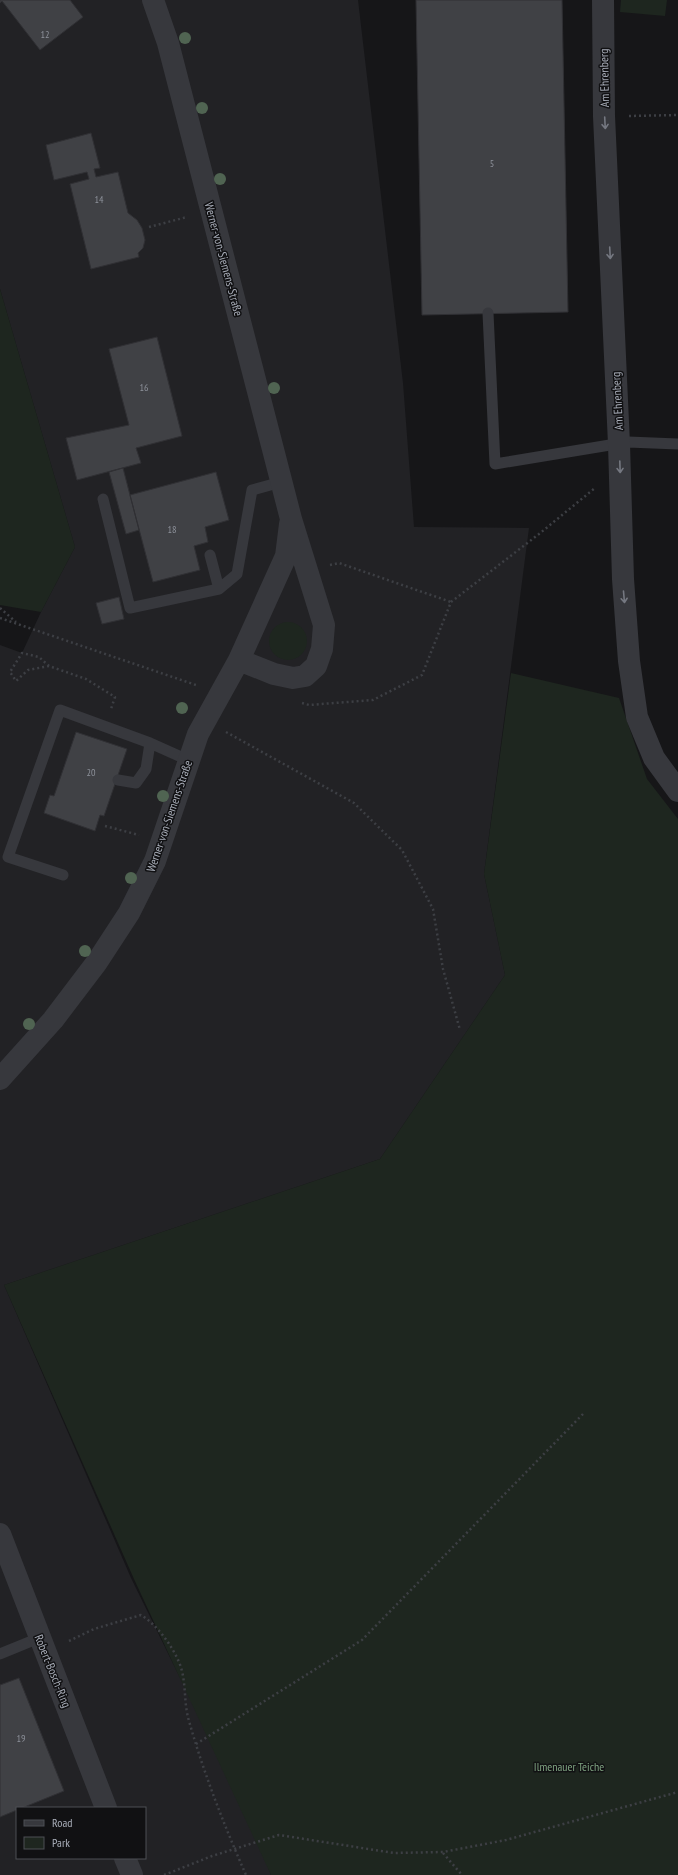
<svg xmlns="http://www.w3.org/2000/svg" width="678" height="1875" font-family="'PT Sans Narrow',sans-serif">
<style>
.built{fill:#222225;fill-rule:evenodd}
.green{fill:#1e261f}
.building{fill:#404145;stroke:#303034}
.lines{fill:none;stroke-linecap:round;stroke-linejoin:round}
.path{stroke:#3d3f44;stroke-width:2.5;stroke-dasharray:2 3;stroke-linecap:butt}
.service{stroke:#37383d;stroke-width:11}
.minor{stroke:#37383d;stroke-width:22}
.tree{fill:#506452}
.oneway{stroke:#757881}
.labels{text-anchor:middle;dominant-baseline:central;stroke-width:3;stroke-linejoin:round;paint-order:stroke}
.number-label{font-size:10px;fill:#8e929b}
.street-label{font-size:12px;fill:#a8adb8;stroke:#111113}
.park-label{font-size:12px;fill:#7fa381;stroke:#111113}
</style>
<rect width="100%" height="100%" fill="#161618"/>
<path class="built" d="M0,0h358l45,383 11,144 115,1 -45,346 21,101 -125,184 -376,126 127,293 119,242 21,55h-271v-1230l22,8 19,-41 34,-65 -75,-258zM17,1808h128v50h-128z"/>
<path class="green" d="M621,0h46l-2,16 -45,-4z
M0,289l75,258 -34,65 -41,-7z
M269 641a19 19 0 1 1 38 0a19 19 0 1 1-38 0Z
M511,673l108,25 28,81 31,40v1056h-407l-137,-296 -130,-294 376,-126 125,-184 -21,-101z"/>
<path class="building" d="M0,0h70l13,17 -43,33 -38,-49 -2,2z
M416,0h146l6,312 -146,3z
M91,133l9,35 -6,1 2,8 22,-5 10,41 9,7 5,8 3,12 -2,8 -5,5 1,4 -48,12 -21,-85 19,-5 -2,-7 -33,8 -8,-35z
M157,337l25,99 -46,12 5,15 -64,17 -11,-42 63,-13 -20,-76z
M123,468l16,62 -13,4 -17,-62z
M216,472l13,48 -24,7 3,15 -14,4 6,24 -47,12 -23,-87z
M119,597l5,22 -22,5 -6,-21z
M76,732l51,17 -23,67 -4,-1 -5,16 -51,-18 6,-18 4,1z
M19,1678l45,113 -42,17h-5v2l-17,7v-132z"/>
<g class="lines">
<path class="path" d="M629,116l49,-1
M149,227l38,-10
M330,565l9,-2 112,39
M0,608l16,14
M0,618l196,67
M49,666l-21,4 -12,11 -6,-9 12,-19 17,4 10,9 37,13 29,18 -4,12
M302,703l7,2 64,-5 49,-25 29,-73 88,-68 56,-46
M226,732l128,71 48,47 31,59 10,60 17,61
M105,826l34,9
M69,1641l25,-12 47,-14c16,10 30,29 38,47 8,19 4,39 10,59 15,53 35,104 57,154
M196,1744l166,-104 221,-226
M443,1853l19,22
M164,1875l48,-19 67,-21 115,18 49,-1 63,-12 172,-48"/>
<path class="service" d="M488,313l7,151 133,-22 50,2
M103,499l27,109 89,-19 18,-15 15,-84 29,-8
M210,555l9,34
M118,780l18,3 10,-14 4,-26
M63,875l-55,-18 52,-147 90,33 38,17
M0,1654l39,-16"/>
<path class="minor" d="M153,0l15,43 123,476 33,106 -2,24 -6,17 -11,10 -12,2 -19,-4 -35,-14
M603,0l1,116 15,328 4,135 6,82 8,56 17,41 24,33
M0,1079l53,-59 44,-58 32,-49 26,-52 43,-127 41,-74 47,-104 4,-32
M0,1534l106,274
M125,1858l7,17"/>
</g>
<g class="tree">
<circle cx="185" cy="38" r="6"/>
<circle cx="202" cy="108" r="6"/>
<circle cx="220" cy="179" r="6"/>
<circle cx="274" cy="388" r="6"/>
<circle cx="182" cy="708" r="6"/>
<circle cx="163" cy="796" r="6"/>
<circle cx="131" cy="878" r="6"/>
<circle cx="85" cy="951" r="6"/>
<circle cx="29" cy="1024" r="6"/>
</g>
<defs><path id="oneway-shaft" d="M-6 0H5M1.5-3L5.5 0L1.5 3" fill="none" stroke-width="1.6" stroke-linecap="round" stroke-linejoin="round"/></defs>
<g class="oneway">
<use href="#oneway-shaft" transform="translate(605 123) rotate(87)"/>
<use href="#oneway-shaft" transform="translate(610 253) rotate(87)"/>
<use href="#oneway-shaft" transform="translate(620 467) rotate(88)"/>
<use href="#oneway-shaft" transform="translate(624 597) rotate(85)"/>
</g>
<g class="labels">
<g class="number-label">
<text x="45" y="34">12</text>
<text x="492" y="163">5</text>
<text x="99" y="199">14</text>
<text x="144" y="387">16</text>
<text x="172" y="529">18</text>
<text x="91" y="772">20</text>
<text x="21" y="1738">19</text>
</g>
<g class="street-label">
<text transform="translate(604 78) rotate(-91)">Am Ehrenberg</text>
<text transform="translate(224 259) rotate(75)">Werner-von-Siemens-Straße</text>
<text transform="translate(617 401) rotate(-93)">Am Ehrenberg</text>
<text transform="translate(169 816) rotate(-71)">Werner-von-Siemens-Straße</text>
<text transform="translate(53 1671) rotate(68)">Robert-Bosch-Ring</text>
</g>
<g class="park-label">
<text x="569" y="1766">Ilmenauer Teiche</text>
</g>
</g>
<rect x="16" y="1807" width="130" height="52" fill="#111113" stroke="#4d4f55"/>
<rect x="24" y="1820" width="20" height="6" fill="#37383d" stroke="#4d4f55"/>
<text x="52" y="1827" font-size="12" fill="#a8adb8">Road</text>
<rect x="24" y="1837" width="20" height="12" fill="#1e261f" stroke="#4d4f55"/>
<text x="52" y="1847" font-size="12" fill="#a8adb8">Park</text>
</svg>
